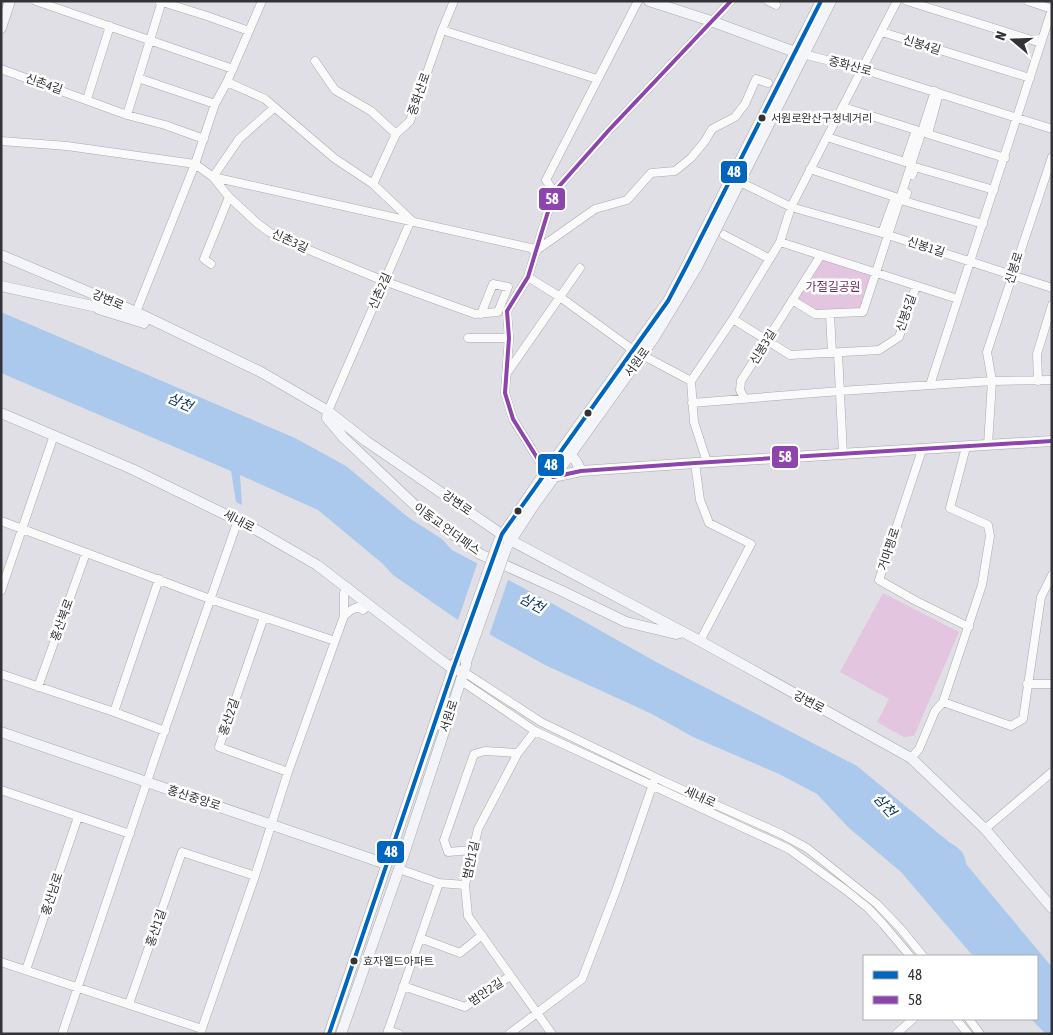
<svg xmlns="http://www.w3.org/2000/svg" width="1053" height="1035" font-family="'Asap Condensed','Noto Sans KR',sans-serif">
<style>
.green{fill:#e4c5df}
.water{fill:#abc9ed}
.pier{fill:#e0dfe5}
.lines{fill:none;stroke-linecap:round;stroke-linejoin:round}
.street-casing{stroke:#aaa9ad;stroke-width:9}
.secondary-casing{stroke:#aaa9ad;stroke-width:11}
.street{stroke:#fafafb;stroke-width:8}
.secondary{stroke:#f4f5f9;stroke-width:10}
.secondary-bridge-casing{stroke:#aaa9ad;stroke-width:11;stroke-linecap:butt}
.secondary-bridge{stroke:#f4f5f9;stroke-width:10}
.bus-1-casing{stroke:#fff;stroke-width:8}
.bus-2-casing{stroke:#fff;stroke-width:8}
.bus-1{stroke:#0065bd;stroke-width:4}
.bus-2{stroke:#8e44ad;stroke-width:4}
.bus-dot{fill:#333236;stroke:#fff;stroke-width:2}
.labels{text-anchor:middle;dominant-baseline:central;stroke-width:5;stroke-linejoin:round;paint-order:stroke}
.bus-label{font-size:11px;fill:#333236;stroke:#fff;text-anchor:start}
.street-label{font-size:12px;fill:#333236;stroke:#fff}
.park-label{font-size:12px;fill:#6c2c61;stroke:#fff}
.water-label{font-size:14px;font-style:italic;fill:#04315e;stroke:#fff}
.line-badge{stroke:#fff;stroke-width:2}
.badge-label{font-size:14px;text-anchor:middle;font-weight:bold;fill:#fff}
</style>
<rect width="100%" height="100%" fill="#e0dfe5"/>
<path class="green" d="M821,255l55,17 -13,40 -48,2 -23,-14z
M883,593l76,39 -45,104 -10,1 -27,-15 12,-23 -49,-27z"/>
<path class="water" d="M1,312l294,126 51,28 63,52 33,21 10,11 94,50 112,63 199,103 92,76c10,6 16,10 17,22l86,103v67h-6l-15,-15h6v-63h-64l-72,-84 -52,-44 -32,-34 -38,-20 -86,-37 -41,-23 -107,-49 -56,-31 -31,-14 -65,-45 -10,-11 -65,-54 -78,-35 2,30 -6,-3 -5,-31 -230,-98z"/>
<path class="pier" d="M478,561l31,16 -20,59 -32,-13z"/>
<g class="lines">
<defs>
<path id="street" d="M36,1l197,68
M159,1l48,15 42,15
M768,1l8,4
M907,1l134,42
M1028,1l24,8
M442,30l155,49
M882,32l148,46
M799,53l63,16 190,60
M315,61l20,29 36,21 25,23 14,-13 32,-91 12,-29
M1,69l126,46 38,10 39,14
M138,78l77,26
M227,82l38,17 69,59 39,26 37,35
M939,93l-11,41 77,24
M87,99l23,-73
M274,108l-35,31 -26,38 16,20 28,26 12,9 23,11 92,38 91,33 23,-2 10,-25 -15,-3 -12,30
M127,115l35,-114
M827,137l78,25 11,-32 -73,-23
M1,141l66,5 128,18 18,13 322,72
M810,169l85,28 -13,36
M912,175l3,-8 79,23
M736,180l55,27 91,26 170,55
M373,184l23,-50
M554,192l-8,-12 92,-179
M907,193l-3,8 79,23
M724,235l46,24
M780,242l178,57
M534,252l61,-43 32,-9 24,-27 24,-2 16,-13 14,-17 7,-12 23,-12 10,-13 11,-25 12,4
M211,264l-7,-5 25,-62
M528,277l32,20 73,53 58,31
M792,300l23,14 48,-2 72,-221
M136,312l59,-148 20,-60 12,-22 35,-81
M830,314l2,39
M733,319l57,36 89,-5 20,-13 17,-51
M468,338h41
M838,353l5,101
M507,373l73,-105
M1038,381l-1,-27 15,-49
M930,385l122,-376
M744,398l-4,-8 1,-9 80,-126
M692,403l148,-12 152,-10 60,-1
M328,411l83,-191
M988,445l4,-64 -5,-29 65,-195
M922,450l-43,130 37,21 53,26
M707,462l-13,-40 -3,-41 42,-62 47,-77 11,-35 106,-206
M695,463l5,37 9,23 42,21 -51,97
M546,472l-33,-53 -8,-26 4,-55 -2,-27 21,-34 26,-85 55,-62 122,-129
M1,521l209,78 125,42
M1,591l53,-156
M344,616l7,-6 7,-3 5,3 6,-5
M264,617l-45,130 69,25
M464,672l77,50 124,60 116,52 26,14 70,56 24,25 22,27
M1,674l113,38 51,19
M460,680l75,51 254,118 58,42 21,17 15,16 27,32
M1027,684h25
M38,687l48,-134
M943,702l68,24 12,-7 18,-122 11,-22
M114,712l45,-133
M535,731l-17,22 -40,76 -13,56 3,31 84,118
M911,758l8,-9 16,-38 8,-9 39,-117 8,-49 -2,-11 -38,-17 16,-61
M1,790l129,44
M985,829l67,-57
M473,850l-25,2 -4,-12 30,-86 11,-3 33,2
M399,869l40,14 26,2
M420,938l40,15 22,-18
M1,962l201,67
M26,970l52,-153
M403,986l62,21 45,-31
M129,1004l53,-152 73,24
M956,1019l12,15
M969,1019l11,15
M388,1030l11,4
M62,1034l96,-285 80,-229
M200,1034l55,-158 33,-104 56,-156v-23l4,-6
M387,1034l52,-151
M509,1034l73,-55 35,-91 37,-107
M896,1034l17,-15"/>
<path id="secondary" d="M649,1l62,20 84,31
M1,28l9,-27
M1,255l135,57 125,60 67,39 38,30 144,99 190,101 211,117 74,71 67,79
M1,286l96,21 5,-9
M97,307l2,2 45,14 2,-6
M328,411l-1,7 16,19 80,76 57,41 82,37 64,31 50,12 4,-1
M1,413l131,56 121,59 64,37 117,90 19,14 11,3
M570,454l6,7 5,10
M551,476l2,1 28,-6 114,-8 357,-22
M499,540l38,-56 131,-183 20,-38 133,-262
M508,545l24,-37 122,-170 43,-71 134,-266
M1,732l385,132
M329,1034l126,-371
M341,1034l58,-165 67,-204"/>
</defs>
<use href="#street" class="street-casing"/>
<use href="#secondary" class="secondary-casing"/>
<use href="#street" class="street"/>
<use href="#secondary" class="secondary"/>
<defs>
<path id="secondary-bridge" d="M458,656l40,-113
M466,662l40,-113"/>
</defs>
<use href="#secondary-bridge" class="secondary-bridge-casing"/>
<use href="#secondary-bridge" class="secondary-bridge"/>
<defs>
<path id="bus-1" d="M329,1034l124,-365 49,-135 166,-233 20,-38 133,-262"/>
<path id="bus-2" d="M731,1l-122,129 -55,62 -26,85 -21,34 2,27 -4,55 8,26 33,53 7,5 28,-6 114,-8 357,-22"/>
</defs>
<use href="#bus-1" class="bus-1-casing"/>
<use href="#bus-2" class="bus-2-casing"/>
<use href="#bus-1" class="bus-1"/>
<use href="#bus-2" class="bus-2"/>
</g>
<g class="bus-dot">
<circle cx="762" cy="118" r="4.5"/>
<circle cx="588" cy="413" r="4.5"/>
<circle cx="518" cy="511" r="4.5"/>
<circle cx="354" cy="961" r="4.5"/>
</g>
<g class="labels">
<g class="bus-label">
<text x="771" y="118">서원로완산구청네거리</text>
<text x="363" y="961">효자엘드아파트</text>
</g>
<g class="street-label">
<text transform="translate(922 45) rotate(17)">신봉4길</text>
<text transform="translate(850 66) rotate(15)">중화산로</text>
<text transform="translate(44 84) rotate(19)">신촌4길</text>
<text transform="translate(419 94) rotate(-71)">중화산로</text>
<text transform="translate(290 241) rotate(25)">신촌3길</text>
<text transform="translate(926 247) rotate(18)">신봉1길</text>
<text transform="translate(1014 268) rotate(-72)">신봉로</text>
<text transform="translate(380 291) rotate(-66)">신촌2길</text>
<text transform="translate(108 300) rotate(23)">강변로</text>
<text transform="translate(906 313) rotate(-71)">신봉5길</text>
<text transform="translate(763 347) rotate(-58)">신봉3길</text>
<text transform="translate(637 362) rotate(-54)">서원로</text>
<text transform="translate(457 503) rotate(35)">강변로</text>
<text transform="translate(239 521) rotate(28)">세내로</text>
<text transform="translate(447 529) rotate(36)">이동교 언더패스</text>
<text transform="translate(889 549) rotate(-72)">거마평로</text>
<text transform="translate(62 620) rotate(-70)">홍산북로</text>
<text transform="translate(809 702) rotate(28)">강변로</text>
<text transform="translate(449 716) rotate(-72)">서원로</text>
<text transform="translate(229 717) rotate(-71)">홍산2길</text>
<text transform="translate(700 797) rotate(24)">세내로</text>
<text transform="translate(194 798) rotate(18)">홍산중앙로</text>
<text transform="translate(471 860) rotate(-78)">범안1길</text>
<text transform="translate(52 894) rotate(-72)">홍산남로</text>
<text transform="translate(156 928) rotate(-71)">홍산1길</text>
<text transform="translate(486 992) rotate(-34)">범안2길</text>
</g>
<g class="park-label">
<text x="833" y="287">가절길공원</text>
</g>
<g class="water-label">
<text transform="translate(180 402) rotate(24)">삼천</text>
<text transform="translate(532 603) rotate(28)">삼천</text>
<text transform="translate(885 805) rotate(48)">삼천</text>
</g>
</g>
<g class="line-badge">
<rect x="720" y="160" width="28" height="24" rx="5" fill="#0065bd"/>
<rect x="538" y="187" width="28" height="24" rx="5" fill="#8e44ad"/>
<rect x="771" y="445" width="28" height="24" rx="5" fill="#8e44ad"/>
<rect x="537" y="453" width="28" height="24" rx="5" fill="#0065bd"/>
<rect x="376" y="840" width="29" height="24" rx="5" fill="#0065bd"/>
</g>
<g class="badge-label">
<text x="734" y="177">48</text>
<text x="552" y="204">58</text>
<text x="785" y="462">58</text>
<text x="551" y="470">48</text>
<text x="391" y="857">48</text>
</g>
<rect width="1053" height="1035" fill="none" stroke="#333236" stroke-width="5"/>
<rect x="863" y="955" width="175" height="65" fill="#ffffff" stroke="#adadaf"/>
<rect x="873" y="971" width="25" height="8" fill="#0065bd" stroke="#adadaf"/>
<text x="908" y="980" font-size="15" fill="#333236">48</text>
<rect x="873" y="996" width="25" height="8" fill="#8e44ad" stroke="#adadaf"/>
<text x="908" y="1005" font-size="15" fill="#333236">58</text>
<g transform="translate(1013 40) rotate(289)" stroke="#ffffff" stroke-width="4" paint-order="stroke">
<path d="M0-4L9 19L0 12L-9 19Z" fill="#333236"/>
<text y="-8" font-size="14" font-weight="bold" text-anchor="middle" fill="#333236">N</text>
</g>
</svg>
